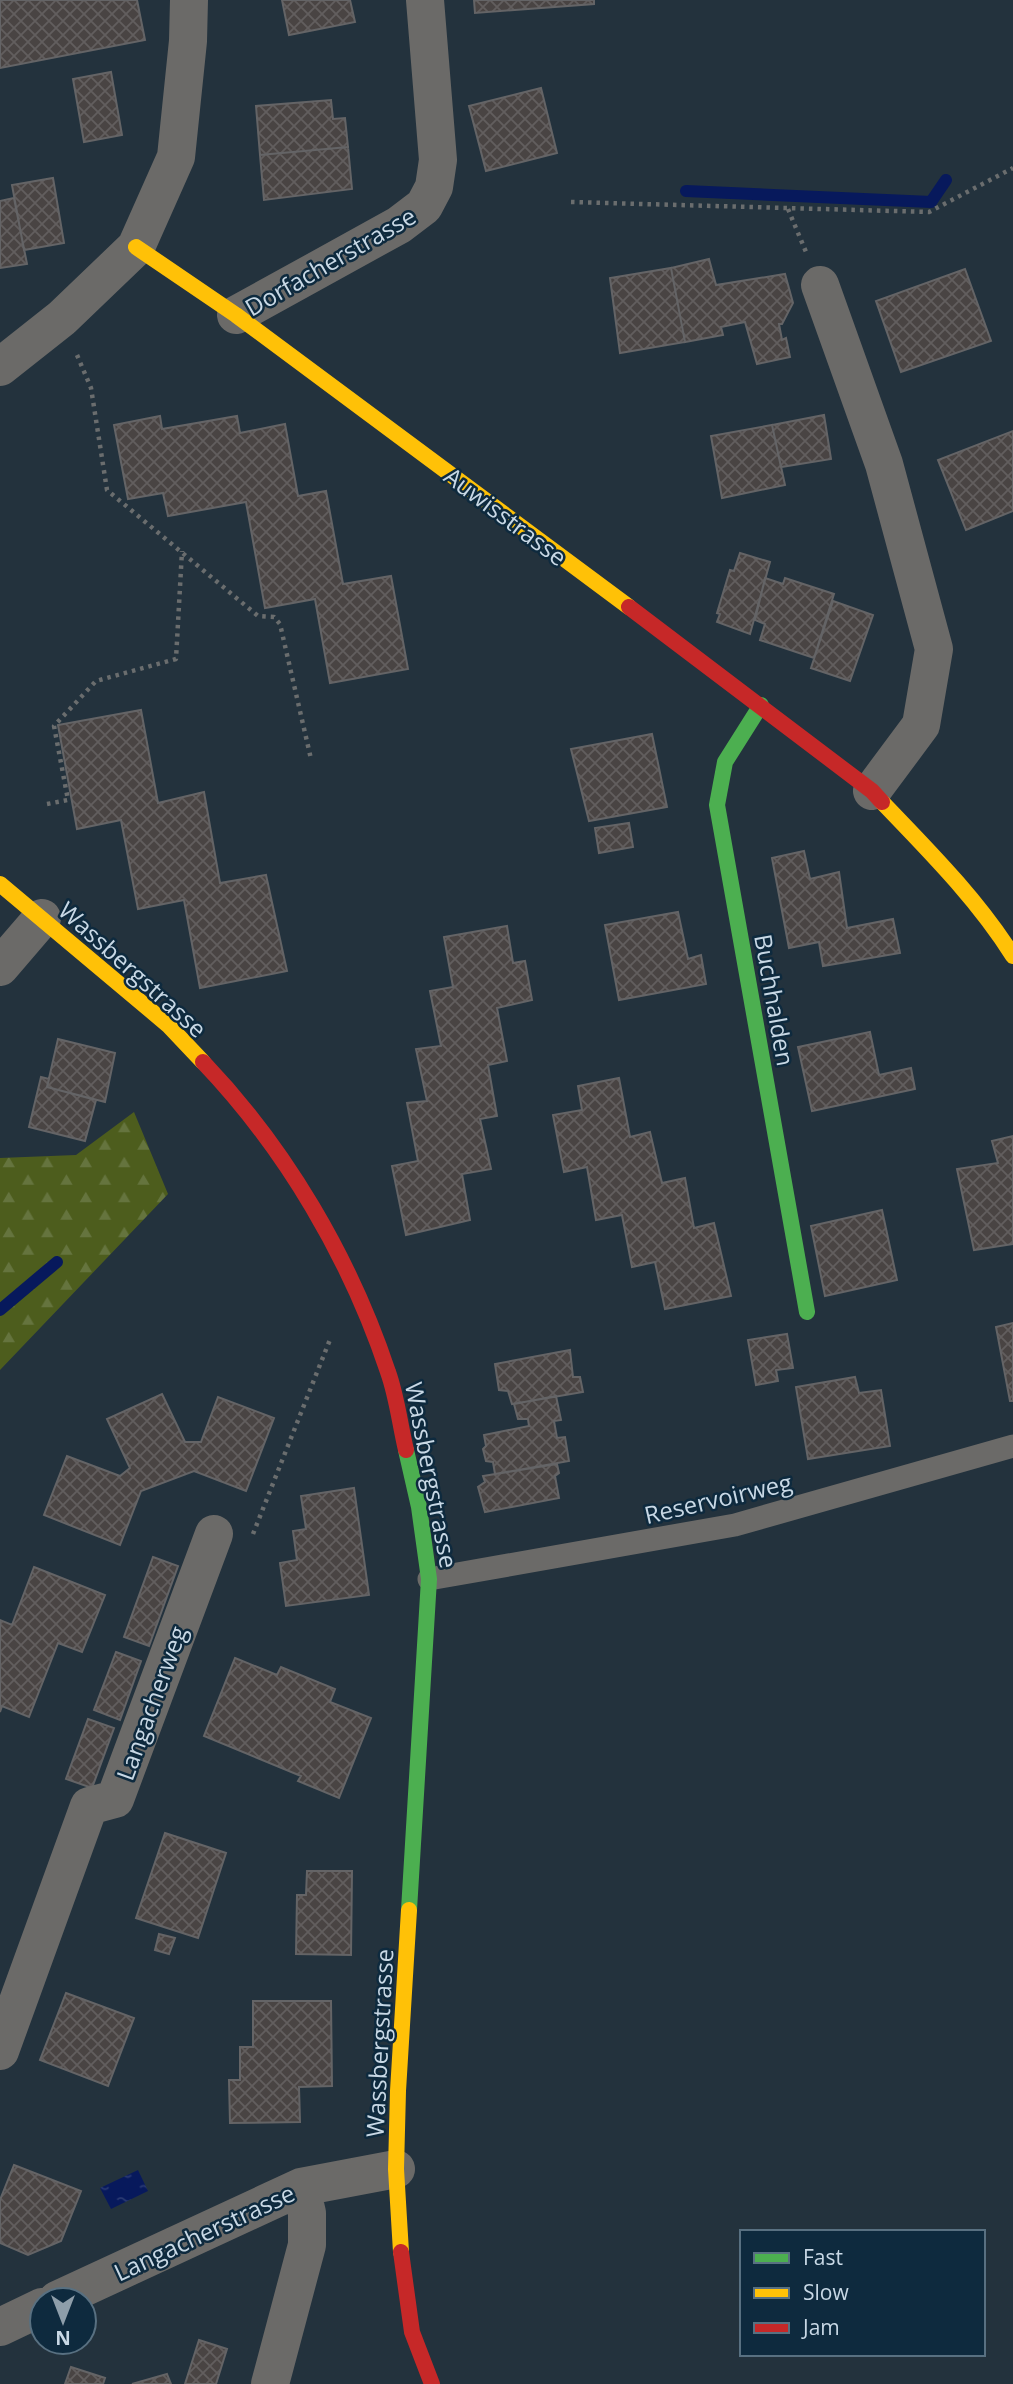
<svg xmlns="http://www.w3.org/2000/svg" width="1013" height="2384" font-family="'Open Sans',sans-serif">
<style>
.forest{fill:url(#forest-firs)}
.water{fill:url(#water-ripples)}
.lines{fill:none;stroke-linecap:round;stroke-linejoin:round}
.stream{stroke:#07195c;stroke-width:12}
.building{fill:url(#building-cross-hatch);stroke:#646466;stroke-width:2}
.path{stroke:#6a6d6e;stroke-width:4.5;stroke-dasharray:3.5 5;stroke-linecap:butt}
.lane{stroke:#6b6a68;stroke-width:23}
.street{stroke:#6b6a68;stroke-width:38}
.fast{stroke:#4caf50;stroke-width:16}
.slow{stroke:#ffc107;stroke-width:16}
.jam{stroke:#c62828;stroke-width:16}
.labels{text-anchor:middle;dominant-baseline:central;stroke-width:5;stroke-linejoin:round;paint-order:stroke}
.street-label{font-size:24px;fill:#c8d8e5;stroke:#0e2a3e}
</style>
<defs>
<pattern id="forest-firs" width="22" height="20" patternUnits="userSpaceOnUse" patternTransform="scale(1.75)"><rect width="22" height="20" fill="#4d5d1d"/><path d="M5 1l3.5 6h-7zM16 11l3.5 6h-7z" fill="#65743e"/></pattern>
<pattern id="water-ripples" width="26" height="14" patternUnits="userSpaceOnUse" patternTransform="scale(1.75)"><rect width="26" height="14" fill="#07195c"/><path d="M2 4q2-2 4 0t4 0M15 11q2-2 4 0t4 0" fill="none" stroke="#2a3a73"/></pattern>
<pattern id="building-cross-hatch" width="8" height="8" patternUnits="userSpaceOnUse" patternTransform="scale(1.75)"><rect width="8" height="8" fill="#494443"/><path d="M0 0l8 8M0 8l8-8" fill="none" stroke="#625e5e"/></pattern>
</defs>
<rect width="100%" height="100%" fill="#23323d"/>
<path class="forest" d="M134,1112l34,82 -168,176v-212l76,-3z"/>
<path class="water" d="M138,2170l10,21 -37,18 -11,-21z"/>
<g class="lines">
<path class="stream" d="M686,191l245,11 15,-22
M0,1310l57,-48"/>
</g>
<path class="building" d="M0,0h137l8,40 -145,28z
M282,0h68l5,22 -66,13z
M474,0h120v4l-119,9z
M111,72l11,63 -38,7 -11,-63z
M541,88l16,65 -71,18 -17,-65z
M331,100l2,19 12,-1 3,29 -88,8 -4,-49z
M348,147l4,42 -88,11 -4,-45z
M53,178l11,65 -40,7 -12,-65z
M14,198l13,66 -27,4v-67z
M709,259l7,26 69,-11 8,29 -11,21h-3l3,16 4,-2 4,19 -33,7 -12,-42 -24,5 2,8 -38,7 -14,-74z
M671,268l14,74 -65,11 -10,-75z
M965,269l26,72 -90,31 -25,-71z
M824,415l7,44 -50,8 -9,-42z
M160,416l2,13 75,-13 3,17 45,-9 13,72 28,-5 17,93 48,-8 17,93 -78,14 -15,-84 -50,9 -19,-106 -78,14 -5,-23 -35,6 -14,-74z
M772,425l13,60 -63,13 -11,-62z
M1013,431v80l-47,19 -28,-70z
M740,553l30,9 -20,72 -33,-12 3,-8 -3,-1 13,-43 4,1z
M765,578l18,6 2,-6 49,16 -20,64 -54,-18 5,-16 -10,-4z
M833,601l40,14 -23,66 -39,-13z
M141,710l17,93 46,-11 16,91 46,-8 21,96 -87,17 -16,-88 -46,9 -17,-89 -44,9 -19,-104z
M652,734l15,73 -78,14 -18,-72z
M629,823l4,24 -34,6 -4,-25z
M804,851l6,28 29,-7 8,56 46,-9 7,34 -77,13 -4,-24 -30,6 -17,-90z
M678,912l10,47 13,-4 5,29 -87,16 -14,-75z
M507,926l6,37 12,-2 7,39 -35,8 10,53 -19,4 9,51 -17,3 11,50 -29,5 8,46 -64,15 -14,-69 26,-5 -11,-58 20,-2 -11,-52 25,-3 -11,-55 23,-4 -9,-50z
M870,1032l9,43 32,-7 4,21 -103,22 -14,-64z
M58,1039l57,14 -10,49 -58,-15z
M41,1077l8,2 -2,8 49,13 -11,41 -56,-14z
M619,1078l11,59 20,-5 12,51 23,-5 9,50 20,-5 17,73 -66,13 -10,-47 -23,5 -10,-52 -26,5 -9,-53 -23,5 -11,-57 29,-5 -4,-24z
M1013,1136v108l-39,6 -17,-81 41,-6 -6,-22z
M882,1210l15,70 -72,16 -14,-70z
M1013,1323v78h-3l-14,-74z
M787,1334l6,34 -17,2 2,11 -22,4 -8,-45z
M570,1350l3,27h7l3,15 -71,12 -4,-13 -9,-1 -4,-26z
M855,1377l4,16 22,-3 9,56 -82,13 -12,-72z
M162,1394l23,48h16l17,-45 56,21 -28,73 -52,-20 -53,20 -21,54 -76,-30 23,-59 53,20 10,-8 -23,-49z
M556,1396l5,24 -7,1 3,17 8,-1 4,24 -74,13 -2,-12 -7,-1 -3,-12 3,-3 -2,-11 45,-9 -1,-7h-10l-4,-15z
M557,1464l2,9 -4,3 4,22 -74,14 -7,-25 7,-5 -2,-6z
M354,1488l15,107 -83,11 -6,-43 17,-3 -4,-29 13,-2 -5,-33z
M153,1557l25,9 -29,80 -25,-9z
M34,1567l71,28 -23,57 -24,-9 -29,74 -27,-11 -2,6v-92l12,5z
M116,1652l25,9 -21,59 -26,-10z
M235,1658l42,17 4,-8 54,22 -5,13 41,16 -32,80 -41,-17 3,-5 -97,-40z
M88,1719l26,9 -22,60 -26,-9z
M165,1833l61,20 -28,85 -62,-20z
M307,1871h45l-1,84 -55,-1 1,-59h9z
M159,1934l16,4 -6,16 -14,-4z
M66,1993l68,25 -26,68 -68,-26z
M253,2001h78l1,85 -33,1 1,35 -70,1 -1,-43h11v-33h13z
M14,2165l67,26 -20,50 -33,14 -28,-12v-43z
M199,2340l28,9 -11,35h-31z
M71,2367l34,11 -2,6h-38z
M167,2374l4,10h-39z"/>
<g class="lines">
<path class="path" d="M571,202l358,10 84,-44
M788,209l18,43
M77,355l14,33 16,102 151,126 16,1 6,7 31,135
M47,804l21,-4 -14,-74 42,-45 80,-22 6,-108
M253,1534l78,-197"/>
<path class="lane" d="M429,1579l306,-54 278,-79"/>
<path class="street" d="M820,285l64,179 50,185 -13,76 -49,66
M236,315l163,-90 25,-19 10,-19 4,-27 -13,-160
M0,367l62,-49 74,-71 40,-90 12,-116 1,-41
M0,967l42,-49
M0,2051l89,-245 26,-7 99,-265
M57,2300l244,-113 95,-18
M0,2327l42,-20
M270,2384l37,-139v-32l-6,-26"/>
<path class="fast" d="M761,705l-36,57 -8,43 90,507
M406,1450l13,57 10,72 -20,331"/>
<path class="slow" d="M136,247l100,68 393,292
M882,802c47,49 95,97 131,154
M0,884l168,141 35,37
M401,2252l-5,-83 2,-78 11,-181"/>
<path class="jam" d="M629,607l243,184 10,11
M203,1062c83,87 147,196 185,310 9,25 12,53 18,78
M401,2252l11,80 20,52"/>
</g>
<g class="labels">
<g class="street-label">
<text transform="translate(330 261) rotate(-30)">Dorfacherstrasse</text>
<text transform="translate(506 516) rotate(37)">Auwisstrasse</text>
<text transform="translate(133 969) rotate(42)">Wassbergstrasse</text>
<text transform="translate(775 1000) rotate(80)">Buchhalden</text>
<text transform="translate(432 1475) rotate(79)">Wassbergstrasse</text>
<text transform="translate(718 1498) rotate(-13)">Reservoirweg</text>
<text transform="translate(151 1703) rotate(-70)">Langacherweg</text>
<text transform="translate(379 2043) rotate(-87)">Wassbergstrasse</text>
<text transform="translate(204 2232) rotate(-25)">Langacherstrasse</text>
</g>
</g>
<rect x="740" y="2230" width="245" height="126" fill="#0e2a3e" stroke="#587081" stroke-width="2"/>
<rect x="754" y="2253" width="35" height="10" fill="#4caf50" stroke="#587081" stroke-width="2"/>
<text x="803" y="2265" font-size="21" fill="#c8d8e5">Fast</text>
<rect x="754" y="2288" width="35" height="10" fill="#ffc107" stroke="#587081" stroke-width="2"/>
<text x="803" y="2300" font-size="21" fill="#c8d8e5">Slow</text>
<rect x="754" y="2323" width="35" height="10" fill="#c62828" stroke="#587081" stroke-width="2"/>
<text x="803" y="2335" font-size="21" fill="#c8d8e5">Jam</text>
<g transform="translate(63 2321) rotate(180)"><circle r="33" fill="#0e2a3e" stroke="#587081" stroke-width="2"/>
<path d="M0-5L12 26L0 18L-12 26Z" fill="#8e9eaa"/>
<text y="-10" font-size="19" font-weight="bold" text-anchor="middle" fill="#c8d8e5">N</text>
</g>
</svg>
